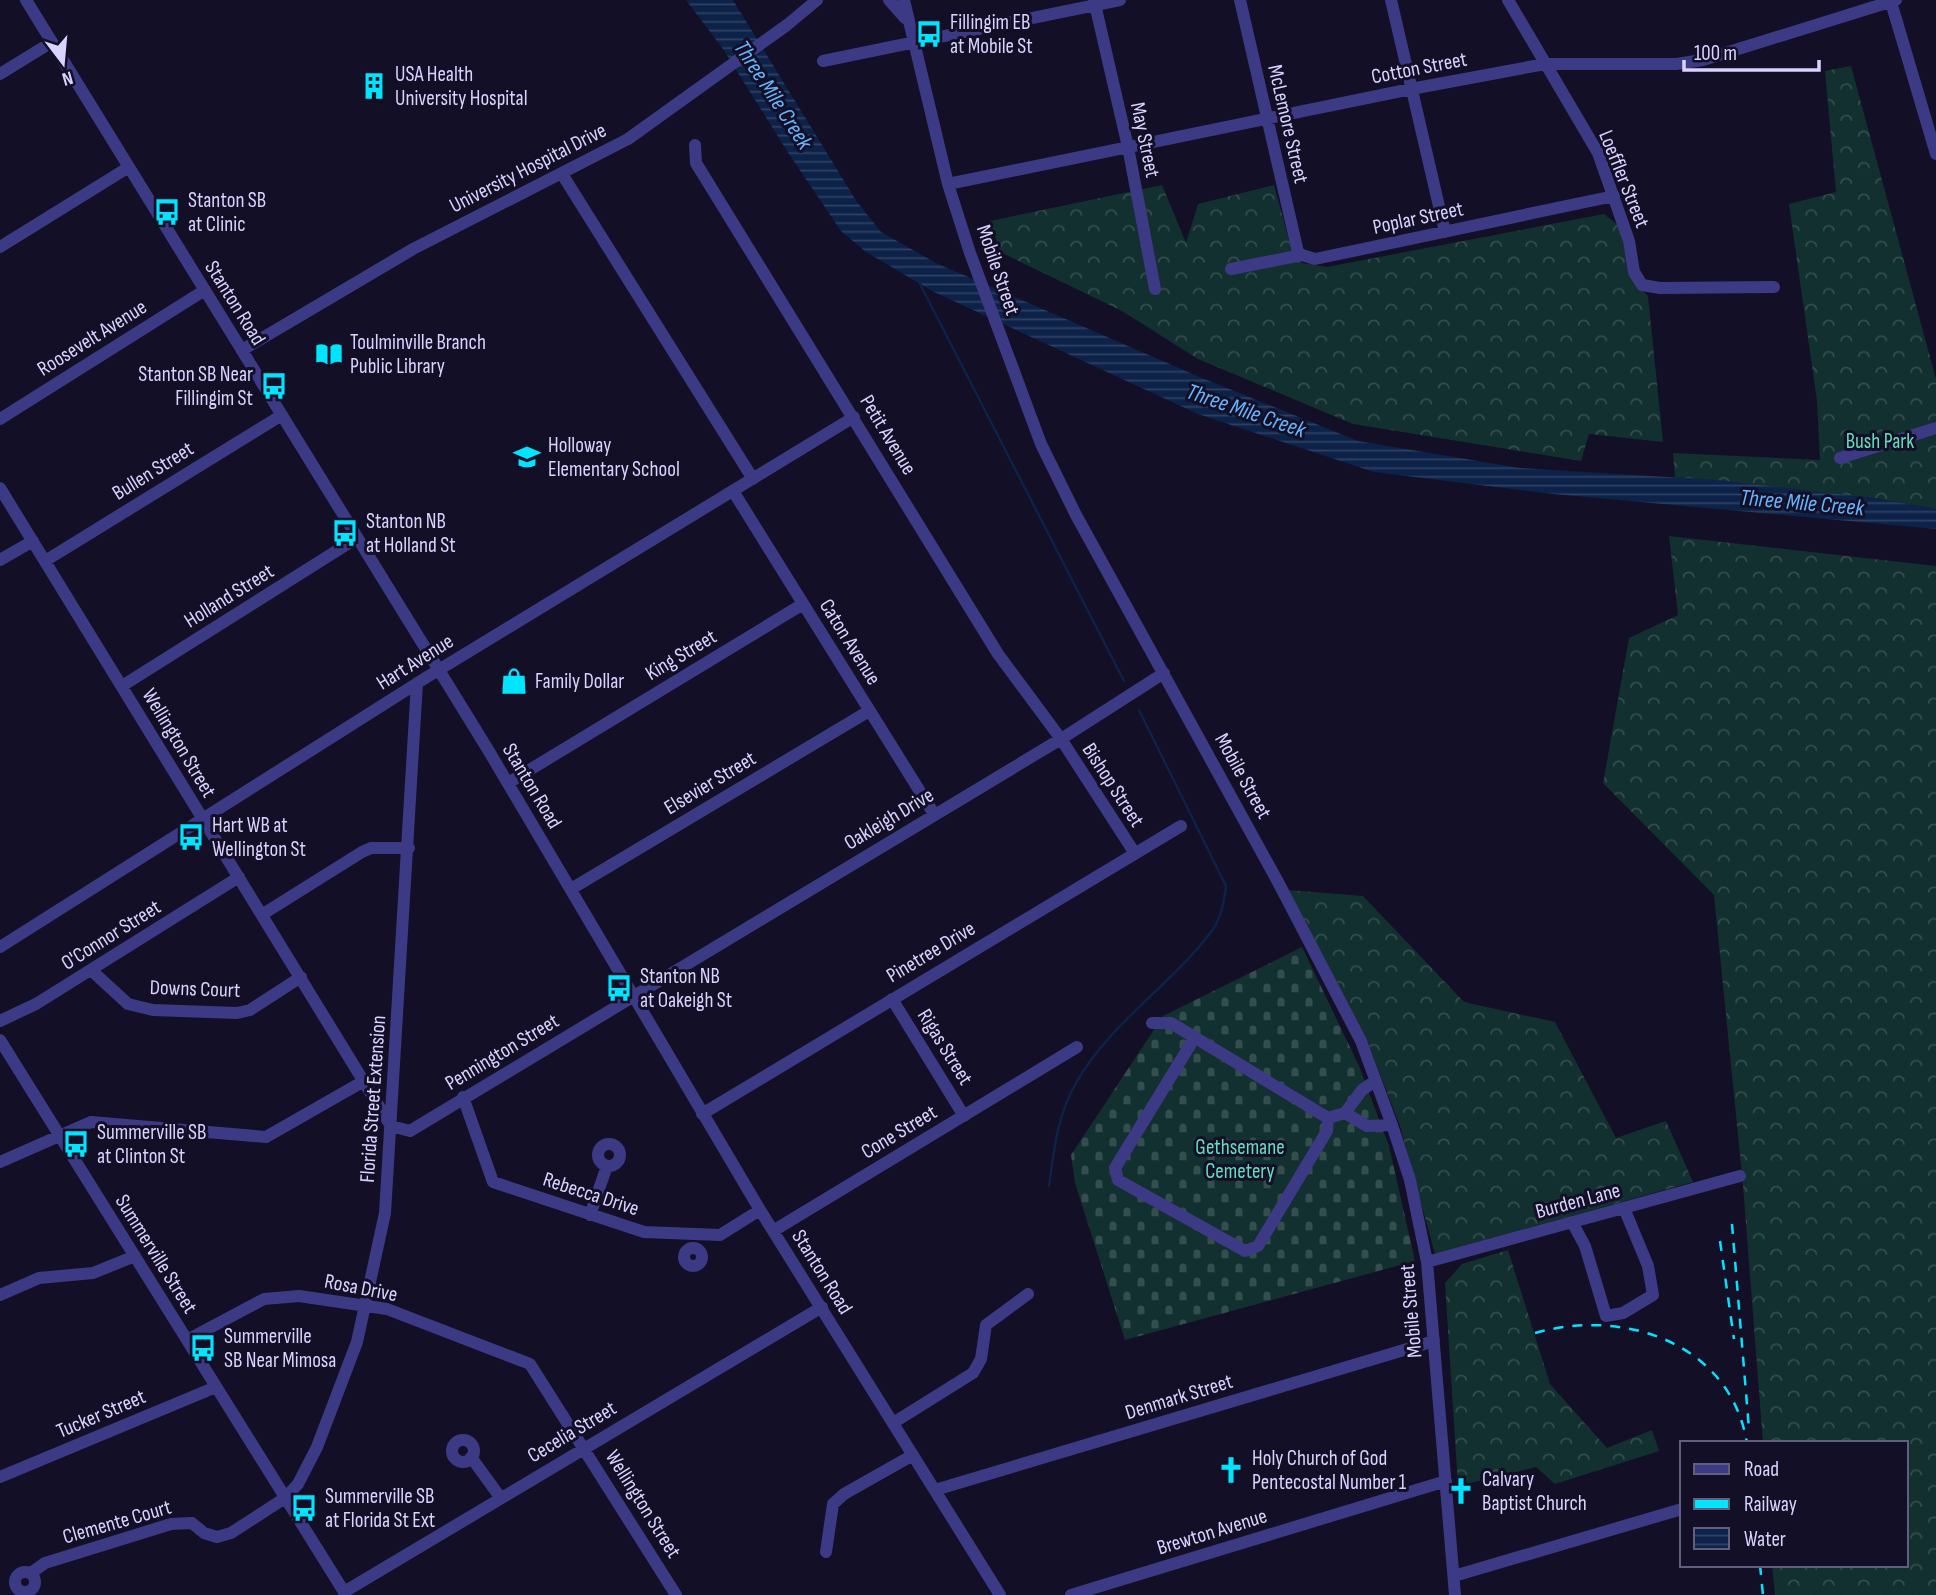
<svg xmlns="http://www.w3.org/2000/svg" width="1936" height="1595" font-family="'Sofia Sans Condensed',sans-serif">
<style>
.forest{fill:url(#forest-crowns)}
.cemetery{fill:url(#cemetery-stones)}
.water{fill:url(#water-rules)}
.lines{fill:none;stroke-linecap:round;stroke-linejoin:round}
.stream{stroke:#0c2248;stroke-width:2.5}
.minor{stroke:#3d3a85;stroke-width:12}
.rail{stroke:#00e5ff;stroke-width:2.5;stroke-dasharray:10 9;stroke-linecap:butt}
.labels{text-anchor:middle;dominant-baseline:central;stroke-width:6;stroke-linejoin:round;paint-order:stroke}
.poi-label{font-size:21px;fill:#d9d4ff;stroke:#130f26;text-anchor:start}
.street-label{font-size:21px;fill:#d9d4ff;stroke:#130f26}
.park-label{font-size:21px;fill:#5fe0c0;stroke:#130f26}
.water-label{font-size:23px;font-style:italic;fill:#62b6ff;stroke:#130f26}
</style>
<defs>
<pattern id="forest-crowns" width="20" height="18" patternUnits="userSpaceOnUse" patternTransform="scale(1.75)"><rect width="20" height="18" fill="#12302f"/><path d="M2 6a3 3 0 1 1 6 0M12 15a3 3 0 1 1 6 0" fill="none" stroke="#344d4e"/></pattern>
<pattern id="cemetery-stones" width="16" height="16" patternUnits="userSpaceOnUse" patternTransform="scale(1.75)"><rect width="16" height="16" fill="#12302f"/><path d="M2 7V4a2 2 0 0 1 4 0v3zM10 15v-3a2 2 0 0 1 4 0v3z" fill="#344d4e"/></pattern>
<pattern id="water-rules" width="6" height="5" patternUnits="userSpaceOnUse" patternTransform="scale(1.75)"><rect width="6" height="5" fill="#0c2248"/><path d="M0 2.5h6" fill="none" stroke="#2f4163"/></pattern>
</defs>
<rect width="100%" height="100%" fill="#130f26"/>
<path class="forest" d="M1851,66l85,313v130l-62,-11 -199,-21 -2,-24 147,7 -3,-59 -28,-197 47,-12 -11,-121z
M1162,185l24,58 12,-39 76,-19 18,66 10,12 25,4 277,-53 15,12 13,54 16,16 15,146 -74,-8 -8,27 -228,-37 -155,-65 -76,-48 -122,-59 -10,-31z
M1669,536l267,30v1029h-161l-3,-30h134v-122h-143l-20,-258 -29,-290 -111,-112 26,-145 49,-23z
M1288,890l75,6 101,106 91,20 61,116 50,-17 27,61 -258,72 -35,-128 -33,-86z
M1508,1250l42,134 57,64 45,-18 7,21 -104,33 -19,-17 -78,19 -13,-203 17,-19z"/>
<path class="cemetery" d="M1302,947l57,119 30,80 26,115 -290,79 -50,-157 -4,-28 92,-139z"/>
<path class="water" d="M686,0h47l124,202 24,30 55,31 259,112 163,66 162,27 197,12 157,18 62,11v20l-383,-35 -179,-22 -176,-58 -264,-122 -68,-40 -25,-21 -52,-77 -66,-105z"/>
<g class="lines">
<path class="stream" d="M919,282l205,399
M1049,1186c5,-36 8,-70 27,-103 33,-59 95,-98 135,-151 10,-13 13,-30 15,-46l-87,-176"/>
<path class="minor" d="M26,0l461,748 273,462 240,385
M889,0l16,18
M904,0l44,184 22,69 71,191 35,71 202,367 83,159 31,84 18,55 17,82 28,333
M1094,0l34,147 27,142
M1240,0l58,252 4,3
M1391,0l54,232
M1508,0l90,153 31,88 5,31 8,13 18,3 114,-1
M1891,2l45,152
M823,61l297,-61
M0,74l52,-32
M695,145l1,18 302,491 63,85 73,113
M562,174l191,305
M948,184l463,-95 134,-25h131l27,-4 193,-60
M0,247l129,-80
M1231,269l71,-14 13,4 299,-63
M242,350l171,-101 215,-110 159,-114 30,-25
M0,419l205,-129
M1840,458l96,-30
M0,488l391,638 19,5 651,-392 103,-66
M733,491l201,323
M0,560l33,-19
M45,561l237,-146
M122,686l235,-148
M508,783l295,-179
M571,889l298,-178
M263,914l99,-62 9,-4h38
M0,947l427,-270 427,-260
M91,970l37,34 25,6 84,3 13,-3 51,-33
M892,999l72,117
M0,1021l36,-17 203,-127
M1152,1023h19l157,95 17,-5 22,13 25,-1
M1195,1037l-80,131 3,12 127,71 13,-5 69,-115 1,-13
M0,1040l346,555
M463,1097l30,85 151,50 76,3 40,-25
M1345,1113l17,-23 13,-9
M702,1114l479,-288
M598 1155a11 11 0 1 1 22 0a11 11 0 1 1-22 0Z
M0,1162l91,-40 175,15 98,-56
M590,1215l17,-49
M1572,1222l13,24 21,70 17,-3 30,-18 -5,-29 -24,-58
M773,1231l304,-184
M684 1257a9 9 0 1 1 18 0a9 9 0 1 1-18 0Z
M1427,1262l313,-86
M0,1295l39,-17 54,-5 42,-17
M187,1340l77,-41 35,-3 88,13 143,55 146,231
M893,1423l80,-50 8,-14 5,-34 42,-31
M452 1451a11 11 0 1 1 22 0a11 11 0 1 1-22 0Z
M471,1457l29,40
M0,1477l216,-90
M935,1490l499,-149
M826,1552l7,-48 11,-10 69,-39
M15 1582a10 10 0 1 1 20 0a10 10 0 1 1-20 0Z
M31,1573l14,-10 126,-39 21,-1 12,10 13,4 14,-4 54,-35 13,-14 19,-37 40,-105 28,-129 32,-530
M1454,1576l228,-67
M344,1592l478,-285
M1071,1595l375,-114"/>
<path class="rail" d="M1732,1224l17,205
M1720,1241l14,98
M1535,1333c88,-25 195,9 212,110
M1760,1565l3,30"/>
</g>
<defs>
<symbol id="bus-bare" viewBox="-9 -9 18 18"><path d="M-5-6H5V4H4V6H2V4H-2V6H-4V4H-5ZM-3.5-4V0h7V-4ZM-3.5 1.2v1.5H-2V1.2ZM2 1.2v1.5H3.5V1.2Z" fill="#00e5ff" stroke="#130f26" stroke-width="2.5" paint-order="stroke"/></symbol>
<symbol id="building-bare" viewBox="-9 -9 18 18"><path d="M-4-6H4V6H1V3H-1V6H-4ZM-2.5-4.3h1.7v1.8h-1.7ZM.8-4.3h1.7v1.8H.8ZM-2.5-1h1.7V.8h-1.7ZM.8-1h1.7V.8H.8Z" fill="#00e5ff" stroke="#130f26" stroke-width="2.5" paint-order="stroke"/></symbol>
<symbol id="library-bare" viewBox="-9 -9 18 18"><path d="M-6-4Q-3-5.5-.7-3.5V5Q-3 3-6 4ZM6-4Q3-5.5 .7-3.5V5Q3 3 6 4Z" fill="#00e5ff" stroke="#130f26" stroke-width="2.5" paint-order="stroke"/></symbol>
<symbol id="school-bare" viewBox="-9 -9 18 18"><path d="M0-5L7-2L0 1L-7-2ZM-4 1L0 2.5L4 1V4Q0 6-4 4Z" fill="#00e5ff" stroke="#130f26" stroke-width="2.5" paint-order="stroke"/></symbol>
<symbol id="shop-bare" viewBox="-9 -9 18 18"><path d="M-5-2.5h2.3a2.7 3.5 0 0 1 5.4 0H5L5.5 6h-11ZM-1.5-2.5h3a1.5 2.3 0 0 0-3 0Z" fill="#00e5ff" stroke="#130f26" stroke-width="2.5" paint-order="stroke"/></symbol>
<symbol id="church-bare" viewBox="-9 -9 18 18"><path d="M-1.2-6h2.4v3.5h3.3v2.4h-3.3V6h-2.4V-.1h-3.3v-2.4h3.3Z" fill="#00e5ff" stroke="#130f26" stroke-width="2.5" paint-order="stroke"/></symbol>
</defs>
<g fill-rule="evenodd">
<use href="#bus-bare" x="910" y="15" width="38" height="38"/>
<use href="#building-bare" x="355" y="67" width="38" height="38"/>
<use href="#bus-bare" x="148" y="193" width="38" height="38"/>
<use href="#library-bare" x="310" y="335" width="38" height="38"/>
<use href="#bus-bare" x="255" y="367" width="38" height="38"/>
<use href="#school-bare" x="508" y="438" width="38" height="38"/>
<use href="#bus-bare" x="326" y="514" width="38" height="38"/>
<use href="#shop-bare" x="495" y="662" width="38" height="38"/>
<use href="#bus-bare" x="172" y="818" width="38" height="38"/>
<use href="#bus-bare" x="600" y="969" width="38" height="38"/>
<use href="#bus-bare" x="57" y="1125" width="38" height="38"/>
<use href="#bus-bare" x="184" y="1329" width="38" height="38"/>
<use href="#church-bare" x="1212" y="1451" width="38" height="38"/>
<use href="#church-bare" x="1442" y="1472" width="38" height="38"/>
<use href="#bus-bare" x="285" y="1489" width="38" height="38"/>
</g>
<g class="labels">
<g class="poi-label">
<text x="950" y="22">Fillingim EB<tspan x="950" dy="24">at Mobile St</tspan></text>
<text x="395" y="74">USA Health<tspan x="395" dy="24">University Hospital</tspan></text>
<text x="188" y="200">Stanton SB<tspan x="188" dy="24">at Clinic</tspan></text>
<text x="350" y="342">Toulminville Branch<tspan x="350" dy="24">Public Library</tspan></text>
<text x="253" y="374" text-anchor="end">Stanton SB Near<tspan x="253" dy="24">Fillingim St</tspan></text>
<text x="548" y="445">Holloway<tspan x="548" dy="24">Elementary School</tspan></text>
<text x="366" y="521">Stanton NB<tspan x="366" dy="24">at Holland St</tspan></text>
<text x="535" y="681">Family Dollar</text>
<text x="212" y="825">Hart WB at<tspan x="212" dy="24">Wellington St</tspan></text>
<text x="640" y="976">Stanton NB<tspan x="640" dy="24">at Oakeigh St</tspan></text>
<text x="97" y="1132">Summerville SB<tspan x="97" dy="24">at Clinton St</tspan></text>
<text x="224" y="1336">Summerville<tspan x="224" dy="24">SB Near Mimosa</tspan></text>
<text x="1252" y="1458">Holy Church of God<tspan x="1252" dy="24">Pentecostal Number 1</tspan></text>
<text x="1482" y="1479">Calvary<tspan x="1482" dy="24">Baptist Church</tspan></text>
<text x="325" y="1496">Summerville SB<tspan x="325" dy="24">at Florida St Ext</tspan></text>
</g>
<g class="street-label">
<text transform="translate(1419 68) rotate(-11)">Cotton Street</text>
<text transform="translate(1288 124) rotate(77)">McLemore Street</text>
<text transform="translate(1145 140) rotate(78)">May Street</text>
<text transform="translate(528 168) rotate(-27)">University Hospital Drive</text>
<text transform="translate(1624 179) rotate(68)">Loeffler Street</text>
<text transform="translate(1418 218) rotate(-12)">Poplar Street</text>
<text transform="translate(998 270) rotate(71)">Mobile Street</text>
<text transform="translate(235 303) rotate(58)">Stanton Road</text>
<text transform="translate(92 338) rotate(-32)">Roosevelt Avenue</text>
<text transform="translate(888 435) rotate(59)">Petit Avenue</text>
<text transform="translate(153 471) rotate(-32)">Bullen Street</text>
<text transform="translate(229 596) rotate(-32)">Holland Street</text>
<text transform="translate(850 642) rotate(58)">Caton Avenue</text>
<text transform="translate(681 655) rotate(-31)">King Street</text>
<text transform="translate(415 662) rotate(-32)">Hart Avenue</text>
<text transform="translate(179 743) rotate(59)">Wellington Street</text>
<text transform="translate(1243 776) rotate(61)">Mobile Street</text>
<text transform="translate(710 783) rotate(-31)">Elsevier Street</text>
<text transform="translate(1113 785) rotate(57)">Bishop Street</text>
<text transform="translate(532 786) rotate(59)">Stanton Road</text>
<text transform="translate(889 819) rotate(-31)">Oakleigh Drive</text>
<text transform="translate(111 935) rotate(-32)">O'Connor Street</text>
<text transform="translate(931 952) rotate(-31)">Pinetree Drive</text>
<text transform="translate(195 989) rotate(2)">Downs Court</text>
<text transform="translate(945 1047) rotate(58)">Rigas Street</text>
<text transform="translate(502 1052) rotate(-31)">Pennington Street</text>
<text transform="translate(373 1099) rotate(-86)">Florida Street Extension</text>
<text transform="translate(899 1132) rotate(-31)">Cone Street</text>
<text transform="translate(591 1194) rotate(18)">Rebecca Drive</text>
<text transform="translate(1578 1201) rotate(-15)">Burden Lane</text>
<text transform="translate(156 1254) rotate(58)">Summerville Street</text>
<text transform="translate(822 1272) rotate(58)">Stanton Road</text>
<text transform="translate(361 1288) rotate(11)">Rosa Drive</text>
<text transform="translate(1411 1311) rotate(-95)">Mobile Street</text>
<text transform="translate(1179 1397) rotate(-17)">Denmark Street</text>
<text transform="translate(101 1414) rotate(-23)">Tucker Street</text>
<text transform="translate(572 1432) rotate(-31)">Cecelia Street</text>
<text transform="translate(643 1504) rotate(58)">Wellington Street</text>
<text transform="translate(117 1522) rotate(-16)">Clemente Court</text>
<text transform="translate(1212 1532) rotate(-17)">Brewton Avenue</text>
</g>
<g class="park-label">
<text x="1880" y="441">Bush Park</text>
<text x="1240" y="1147">Gethsemane<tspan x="1240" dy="24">Cemetery</tspan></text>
</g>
<g class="water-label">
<text transform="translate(773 95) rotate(57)">Three Mile Creek</text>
<text transform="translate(1246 411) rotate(19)">Three Mile Creek</text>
<text transform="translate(1802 503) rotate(5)">Three Mile Creek</text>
</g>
</g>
<rect x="1680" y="1441" width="228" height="126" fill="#130f26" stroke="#625e7d" stroke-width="2"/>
<rect x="1694" y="1464" width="35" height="10" fill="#3d3a85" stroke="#625e7d" stroke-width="2"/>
<text x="1744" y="1476" font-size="21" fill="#d9d4ff">Road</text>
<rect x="1694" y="1499" width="35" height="10" fill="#00e5ff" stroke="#625e7d" stroke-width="2"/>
<text x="1744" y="1511" font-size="21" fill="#d9d4ff">Railway</text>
<rect x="1694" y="1528" width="35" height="21" fill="url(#water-rules)" stroke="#625e7d" stroke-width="2"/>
<text x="1744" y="1546" font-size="21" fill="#d9d4ff">Water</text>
<g transform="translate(63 63) rotate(164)" stroke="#130f26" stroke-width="5" paint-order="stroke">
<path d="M0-5L12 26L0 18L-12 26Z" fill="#d9d4ff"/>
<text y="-10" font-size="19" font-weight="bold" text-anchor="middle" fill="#d9d4ff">N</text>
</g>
<path d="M1684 60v10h135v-10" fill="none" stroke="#d9d4ff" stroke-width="3.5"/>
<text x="1694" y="60" font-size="21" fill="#d9d4ff" stroke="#130f26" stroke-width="5" paint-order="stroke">100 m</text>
</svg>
